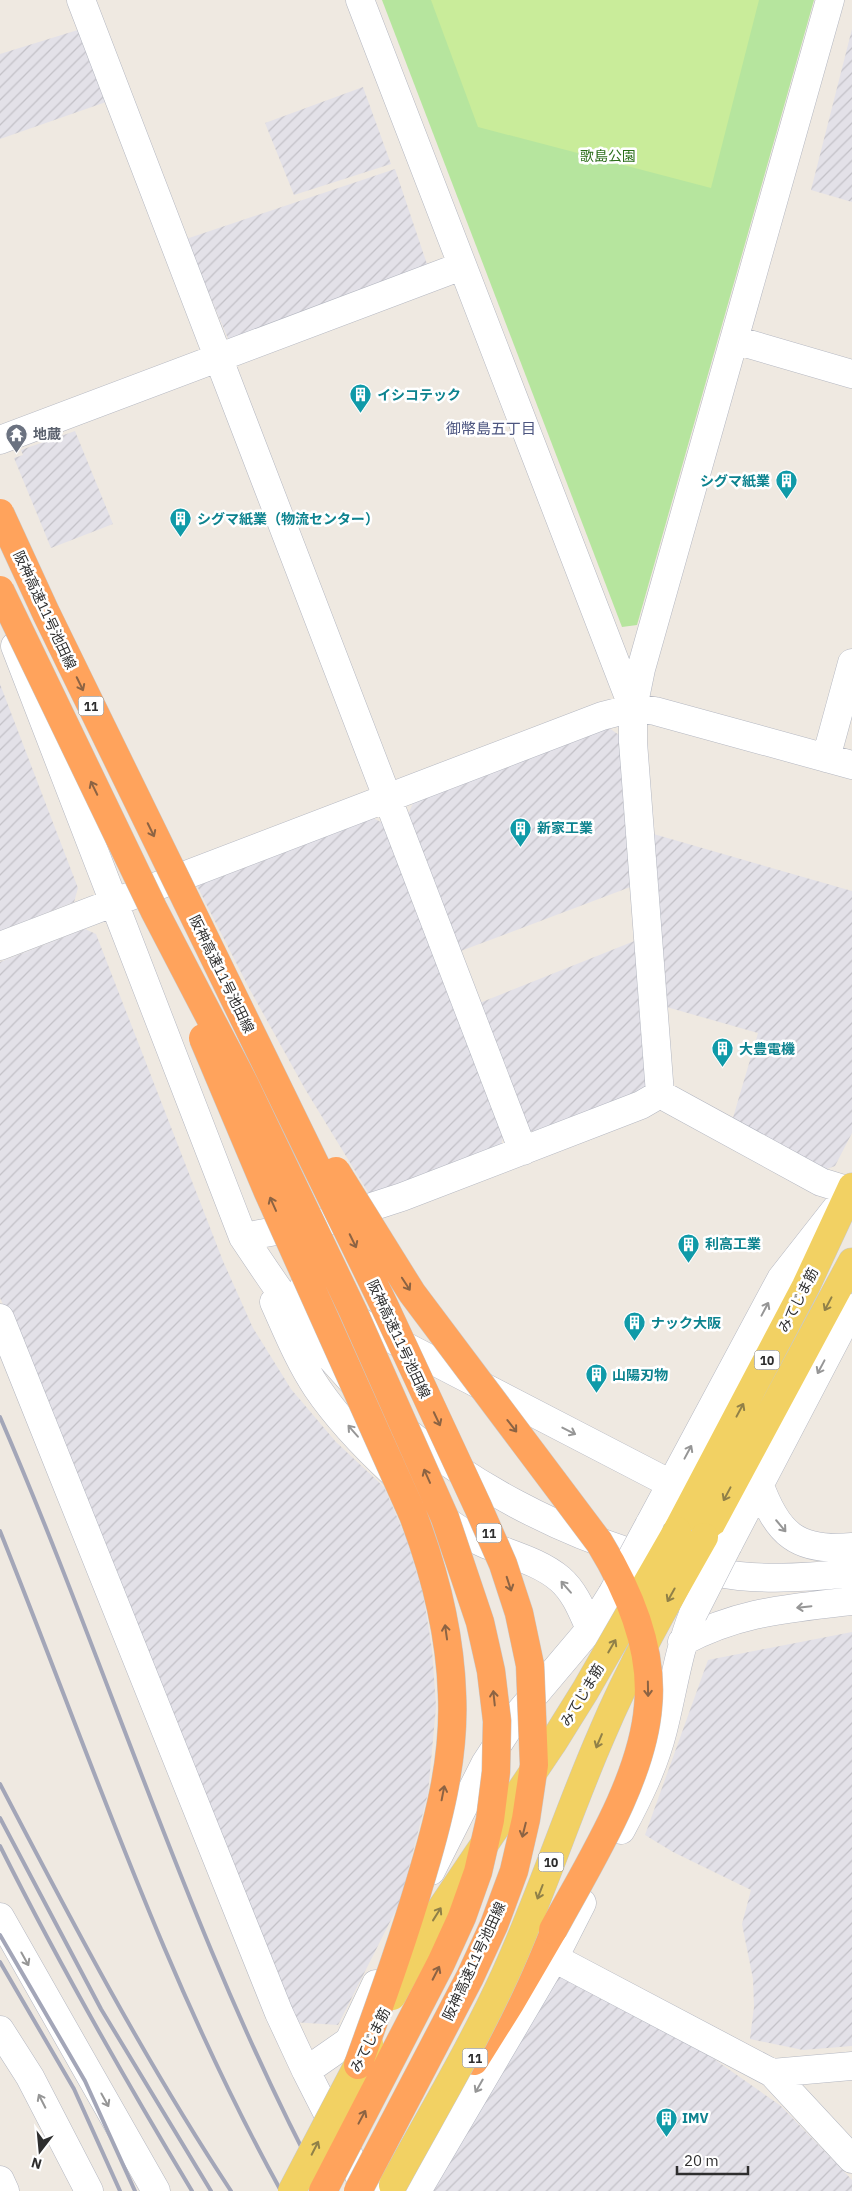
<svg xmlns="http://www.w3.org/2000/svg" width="852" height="2191" font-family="'IBM Plex Sans','Noto Sans JP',sans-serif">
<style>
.industrial{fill:url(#industrial-furrows)}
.grass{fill:#b6e59e}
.pitch{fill:#c9ec9a}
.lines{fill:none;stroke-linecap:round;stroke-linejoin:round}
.minor-casing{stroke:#b4b7c1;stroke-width:29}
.major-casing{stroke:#c9c9c9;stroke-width:29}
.highway-casing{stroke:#c9c9c9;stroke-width:29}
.minor{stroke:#fff;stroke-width:28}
.major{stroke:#f2d163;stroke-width:28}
.highway{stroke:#ffa35c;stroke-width:28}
.rail{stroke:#a3a6b8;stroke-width:4}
.minor-bridge-casing{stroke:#b4b7c1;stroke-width:29;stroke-linecap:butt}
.major-bridge-casing{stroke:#c9c9c9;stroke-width:29;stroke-linecap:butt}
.highway-bridge-casing{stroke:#c9c9c9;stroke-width:29;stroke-linecap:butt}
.minor-bridge{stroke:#fff;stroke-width:28}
.major-bridge{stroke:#f2d163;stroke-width:28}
.highway-bridge{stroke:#ffa35c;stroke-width:28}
.oneway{stroke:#8c6343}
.oneway2{stroke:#908048}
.oneway3{stroke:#969696}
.labels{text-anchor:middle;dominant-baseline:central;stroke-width:5;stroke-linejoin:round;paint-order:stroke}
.shield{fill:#fff;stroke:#6d6d6d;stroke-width:1}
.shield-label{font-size:12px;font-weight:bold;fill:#2e2e2e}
.park-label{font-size:14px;fill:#2c6e1b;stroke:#fff}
.culture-label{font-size:14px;font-weight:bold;fill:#0d838f;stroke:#fff;text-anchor:start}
.worship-label{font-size:14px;font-weight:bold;fill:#5b616d;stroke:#fff;text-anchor:start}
.street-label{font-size:14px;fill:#2e2e2e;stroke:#fff}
.neighbourhood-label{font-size:15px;fill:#4d5680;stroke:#fff}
</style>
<defs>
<pattern id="industrial-furrows" width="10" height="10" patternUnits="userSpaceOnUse" patternTransform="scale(1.25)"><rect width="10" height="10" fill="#e3e1e8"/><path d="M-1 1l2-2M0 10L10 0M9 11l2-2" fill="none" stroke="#c3c1c7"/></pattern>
</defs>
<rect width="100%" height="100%" fill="#efe9e1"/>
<path class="industrial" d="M81,29l25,73 -106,37v-85z
M852,29v173l-41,-12z
M363,87l28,77 -97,31 -29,-72z
M395,169l35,104 -201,68 -43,-102z
M75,431l38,93 -62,24 -37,-90 9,-3 -2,-5z
M0,684l78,204 -4,14 -74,29z
M609,728l13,9 11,149 -175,66 -52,-133 7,-16z
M373,818l14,7 117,309 -4,14 -129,49 -66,-108 -56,-101 -52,-102z
M650,833l202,58v242l-17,33 -11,4 -92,-49 26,-88 -95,-27z
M85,929l11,5 127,327 30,67 38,61 45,53 48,45 23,53 16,54 9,55 4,58 -8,86 -28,109 -62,123 -46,-3 -280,-698 -12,-26v-336z
M637,940l11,143 -8,13 -100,38 -15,-5 -48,-125z
M852,1632v414l-49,4 -53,-11 4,-32 -1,-28 -11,-55 9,-34 -78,-38 -28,-17 63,-175z
M559,1975l115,56 107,75 71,74v11h-420z"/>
<path class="grass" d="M382,0h432l-177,625 -15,2z"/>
<path class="pitch" d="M431,0h328l-48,188 -233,-61z"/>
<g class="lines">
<defs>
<path id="minor" d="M81,0l442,1151
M360,0l273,708
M735,340l117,34
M0,440l462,-174
M15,646l228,591c28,42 56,84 89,122 97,114 258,200 407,217 37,4 76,1 113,-3
M826,758l26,-95
M0,946l602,-230 31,-8 22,3 197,54
M660,1094l-27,-352v-34l8,-39 189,-669
M243,1237l82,-15 77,-25 239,-92 19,-11
M303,1288l73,43 295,153
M274,1302c13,29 25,59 43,86 21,31 49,60 77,86
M0,1318l279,695 27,58 61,120
M759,1483c18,51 38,69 93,64
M434,1512c16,12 31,23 49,31 25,11 56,18 77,36 15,13 22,32 30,50
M649,1525l132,-246 69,-88 -29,-9 -161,-88
M728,1545l124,-237
M682,1642c59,-31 105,-33 170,-41
M621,1830c17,-32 33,-64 42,-100 10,-39 15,-78 30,-116
M431,1871l54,-107 30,-46 75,-89 22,-35
M0,1917l156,274
M554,1958l218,115 80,86
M0,2030l30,47 59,114
M306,2071l43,-30 27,-57
M772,2073l80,-7
M0,2180l5,11
M417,2191l137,-233 28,-55"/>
<path id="major" d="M677,1531l129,-245 46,-99
M704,1537l148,-275"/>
<path id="highway" d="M474,2061l37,-59 42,-72"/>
</defs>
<use href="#minor" class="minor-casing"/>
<use href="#major" class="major-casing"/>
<use href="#highway" class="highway-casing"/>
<use href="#minor" class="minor"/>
<use href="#major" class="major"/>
<use href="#highway" class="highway"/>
<path class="rail" d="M0,1417c111,257 192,527 324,774
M0,1531c89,222 165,450 281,660
M0,1784c72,138 145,277 231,407
M0,1818l101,191 110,182
M0,1846c59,118 124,232 192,345
M0,1935l85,146 50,110
M0,1962l74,127 46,102"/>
<defs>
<path id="minor-bridge" d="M612,1594l37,-69
M693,1614l35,-69"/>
<path id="major-bridge" d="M392,1996l42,-77 118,-175 33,-53 92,-160
M393,2185c38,-70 79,-138 112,-210 36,-79 62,-161 96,-239 29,-69 66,-134 103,-199
M292,2191l77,-147"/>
<path id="highway-bridge" d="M0,513l46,100 338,692 94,202 25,57 16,49 11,52 4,100 -8,54 -12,52 -20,54 -24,52 -112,214
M0,590l154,320 91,175 108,226 92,207 35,104 11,49 6,50 -1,51 -6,48 -12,52 -16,45 -21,46 -118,228
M203,1038l65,154 145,323c22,58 37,116 39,179 3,61 -12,121 -29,178 -19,66 -42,129 -65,193
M336,1171l76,122 187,249c30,49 55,107 49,165 -6,74 -60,158 -95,223"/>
</defs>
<use href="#minor-bridge" class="minor-bridge-casing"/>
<use href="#major-bridge" class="major-bridge-casing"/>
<use href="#highway-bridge" class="highway-bridge-casing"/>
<use href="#minor-bridge" class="minor-bridge"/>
<use href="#major-bridge" class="major-bridge"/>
<use href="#highway-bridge" class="highway-bridge"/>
</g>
<defs><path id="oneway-shaft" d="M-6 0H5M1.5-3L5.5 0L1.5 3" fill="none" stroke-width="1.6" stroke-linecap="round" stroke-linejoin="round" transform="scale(1.25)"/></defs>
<g class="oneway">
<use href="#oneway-shaft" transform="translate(80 684) rotate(64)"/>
<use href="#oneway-shaft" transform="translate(94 788) rotate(-116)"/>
<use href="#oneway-shaft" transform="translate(151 830) rotate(64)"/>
<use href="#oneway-shaft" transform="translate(273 1204) rotate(-114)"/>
<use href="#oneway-shaft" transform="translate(353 1241) rotate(64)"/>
<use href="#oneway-shaft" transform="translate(406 1284) rotate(57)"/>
<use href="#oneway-shaft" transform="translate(437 1419) rotate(65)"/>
<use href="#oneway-shaft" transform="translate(512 1426) rotate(52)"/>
<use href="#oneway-shaft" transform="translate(427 1476) rotate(-114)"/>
<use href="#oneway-shaft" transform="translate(509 1584) rotate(72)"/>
<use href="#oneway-shaft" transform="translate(446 1632) rotate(-98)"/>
<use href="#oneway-shaft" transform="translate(648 1689) rotate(89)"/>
<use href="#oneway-shaft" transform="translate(494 1698) rotate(-96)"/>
<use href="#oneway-shaft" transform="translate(443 1793) rotate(-79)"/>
<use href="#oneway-shaft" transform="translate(524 1830) rotate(104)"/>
<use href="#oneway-shaft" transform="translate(436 1973) rotate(-63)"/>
<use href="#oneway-shaft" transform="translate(362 2117) rotate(-62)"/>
</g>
<g class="oneway2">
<use href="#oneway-shaft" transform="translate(828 1304) rotate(118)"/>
<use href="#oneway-shaft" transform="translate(740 1410) rotate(-62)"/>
<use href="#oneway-shaft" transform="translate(727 1494) rotate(118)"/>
<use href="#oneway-shaft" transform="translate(671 1595) rotate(119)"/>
<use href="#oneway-shaft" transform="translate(612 1646) rotate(-60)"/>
<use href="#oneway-shaft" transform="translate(599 1741) rotate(113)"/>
<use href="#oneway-shaft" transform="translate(540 1892) rotate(111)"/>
<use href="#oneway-shaft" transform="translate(437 1914) rotate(-58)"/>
<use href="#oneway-shaft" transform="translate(315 2148) rotate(-63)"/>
</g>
<g class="oneway3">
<use href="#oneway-shaft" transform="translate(765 1309) rotate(-62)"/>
<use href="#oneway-shaft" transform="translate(821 1367) rotate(118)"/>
<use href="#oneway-shaft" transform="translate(353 1431) rotate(-131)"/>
<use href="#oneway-shaft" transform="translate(569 1431) rotate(27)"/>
<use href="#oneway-shaft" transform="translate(688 1452) rotate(-62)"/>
<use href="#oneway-shaft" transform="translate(781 1526) rotate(50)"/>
<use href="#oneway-shaft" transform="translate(566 1587) rotate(-131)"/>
<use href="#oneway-shaft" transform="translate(804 1607) rotate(174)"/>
<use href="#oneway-shaft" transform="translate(25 1959) rotate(61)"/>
<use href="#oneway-shaft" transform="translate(479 2086) rotate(120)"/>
<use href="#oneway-shaft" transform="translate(105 2100) rotate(61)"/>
<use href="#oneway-shaft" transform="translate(42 2101) rotate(-117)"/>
</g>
<defs>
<symbol id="building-pin" viewBox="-11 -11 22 30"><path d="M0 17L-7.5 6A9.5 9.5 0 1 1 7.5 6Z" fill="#0f9aa8" stroke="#fff"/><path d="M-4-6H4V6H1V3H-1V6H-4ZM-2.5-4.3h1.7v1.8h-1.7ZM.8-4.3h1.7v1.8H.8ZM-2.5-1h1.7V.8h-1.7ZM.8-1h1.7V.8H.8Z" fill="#fff"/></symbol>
<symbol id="temple-pin" viewBox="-11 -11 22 30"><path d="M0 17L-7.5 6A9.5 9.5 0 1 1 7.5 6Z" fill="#6b7280" stroke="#fff"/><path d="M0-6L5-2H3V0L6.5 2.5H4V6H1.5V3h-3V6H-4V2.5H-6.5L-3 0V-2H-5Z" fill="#fff"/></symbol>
</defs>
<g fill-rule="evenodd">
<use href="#building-pin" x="348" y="382" width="25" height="34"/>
<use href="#temple-pin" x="4" y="422" width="25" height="34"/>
<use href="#building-pin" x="774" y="468" width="25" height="34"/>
<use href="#building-pin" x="168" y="506" width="25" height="34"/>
<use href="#building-pin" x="508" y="816" width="25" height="34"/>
<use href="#building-pin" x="710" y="1036" width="25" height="34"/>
<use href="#building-pin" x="676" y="1232" width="25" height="34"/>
<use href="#building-pin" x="622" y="1310" width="25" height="34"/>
<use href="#building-pin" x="584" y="1362" width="25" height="34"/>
<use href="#building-pin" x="654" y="2106" width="25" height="34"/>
</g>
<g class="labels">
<g class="shield">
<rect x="78.5" y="696.5" width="25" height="19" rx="4"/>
<rect x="754.5" y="1350.5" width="25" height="19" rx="4"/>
<rect x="476.5" y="1523.5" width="25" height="19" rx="4"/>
<rect x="538.5" y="1852.5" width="25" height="19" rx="4"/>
<rect x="462.5" y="2048.5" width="25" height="19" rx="4"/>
</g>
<g class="shield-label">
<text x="91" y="706">11</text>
<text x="767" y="1360">10</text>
<text x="489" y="1533">11</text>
<text x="551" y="1862">10</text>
<text x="475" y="2058">11</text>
</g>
<g class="park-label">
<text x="608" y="156">歌島公園</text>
</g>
<g class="culture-label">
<text x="377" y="395">イシコテック</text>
<text x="770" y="481" text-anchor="end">シグマ紙業</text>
<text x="197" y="519">シグマ紙業（物流センター）</text>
<text x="537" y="828">新家工業</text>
<text x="739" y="1049">大豊電機</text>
<text x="705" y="1244">利高工業</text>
<text x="651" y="1323">ナック大阪</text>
<text x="612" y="1375">山陽刃物</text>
<text x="682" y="2118">IMV</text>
</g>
<g class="worship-label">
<text x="33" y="434">地蔵</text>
</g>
<g class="street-label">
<text transform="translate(45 610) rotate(65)">阪神高速11号池田線</text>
<text transform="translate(222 974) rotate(64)">阪神高速11号池田線</text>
<text transform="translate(798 1300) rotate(-63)">みてじま筋</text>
<text transform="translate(399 1339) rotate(65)">阪神高速11号池田線</text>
<text transform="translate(582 1695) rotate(-59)">みてじま筋</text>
<text transform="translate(474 1961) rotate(-65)">阪神高速11号池田線</text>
<text transform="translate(370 2040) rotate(-63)">みてじま筋</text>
</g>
<g class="neighbourhood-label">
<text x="491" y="428">御幣島五丁目</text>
</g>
</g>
<g transform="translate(40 2151) rotate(196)" stroke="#ffffff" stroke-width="4" paint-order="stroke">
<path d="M0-4L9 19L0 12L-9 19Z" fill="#2e2e2e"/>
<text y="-8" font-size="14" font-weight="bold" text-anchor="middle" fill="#2e2e2e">N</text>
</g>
<path d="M677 2166v8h71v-8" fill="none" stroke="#2e2e2e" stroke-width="2.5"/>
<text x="684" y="2166" font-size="15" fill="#2e2e2e" stroke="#ffffff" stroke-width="4" paint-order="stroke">20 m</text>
</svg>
